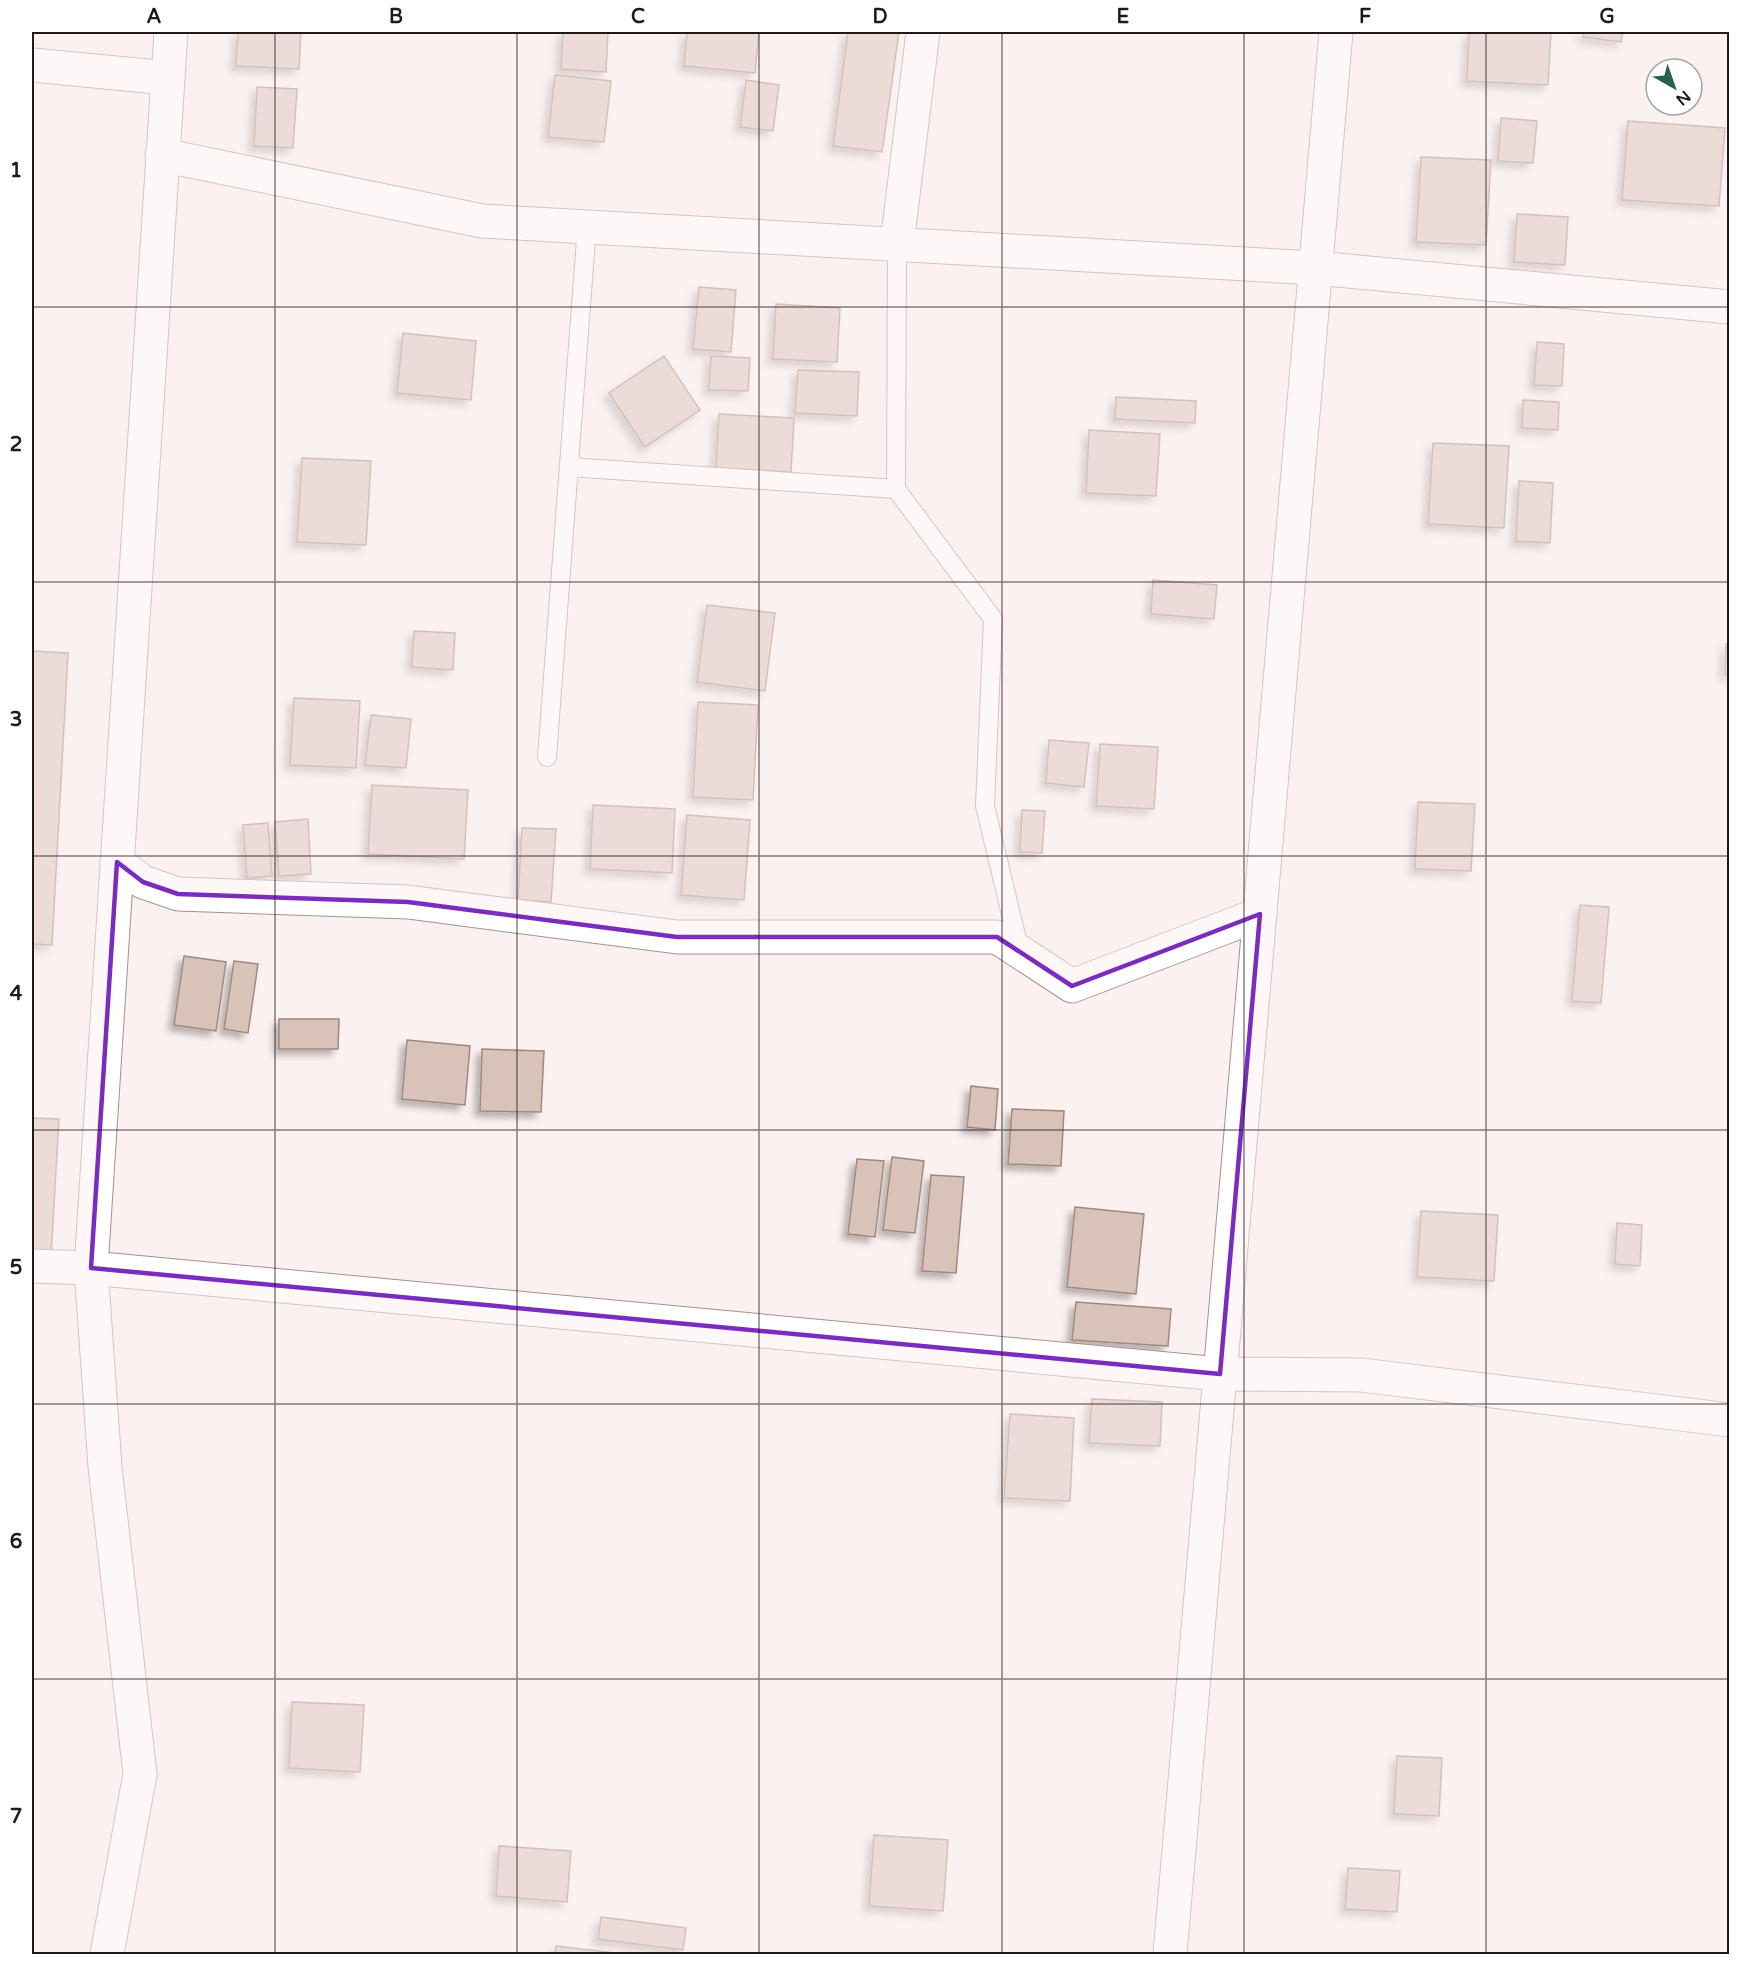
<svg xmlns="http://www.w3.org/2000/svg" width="1761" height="1986" font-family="'Varela Round',sans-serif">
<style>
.building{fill:#d9c2b8;stroke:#9f8a80;stroke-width:1.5;filter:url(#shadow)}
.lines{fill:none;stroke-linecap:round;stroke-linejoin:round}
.service-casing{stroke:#a78f90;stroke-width:20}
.minor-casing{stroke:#a78f90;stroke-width:35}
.tertiary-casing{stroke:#a78f90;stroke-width:35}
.service{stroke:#fff;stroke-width:18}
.minor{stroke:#fff;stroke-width:33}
.tertiary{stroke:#fff;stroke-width:33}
.marked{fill:none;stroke:#7b2cbf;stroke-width:4.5;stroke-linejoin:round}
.grid{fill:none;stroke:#22191a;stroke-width:1.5;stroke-opacity:0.55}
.neatline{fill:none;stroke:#22191a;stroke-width:2}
.grid-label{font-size:20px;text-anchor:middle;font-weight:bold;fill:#22191a}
</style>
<defs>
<filter id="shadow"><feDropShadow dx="-5.5" dy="5.5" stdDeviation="3" flood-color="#0004"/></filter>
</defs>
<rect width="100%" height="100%" fill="#fcf1f1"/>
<path class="building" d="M238,32h63l-2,37 -63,-3z
M563,32h45l-2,40 -45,-3z
M687,32h72l-4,41 -71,-7z
M848,32h51l-17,120 -49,-6z
M1469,32h82l-3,53 -81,-4z
M1584,32h39l-2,10 -38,-5z
M555,75l56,6 -7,61 -56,-5z
M746,80l33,5 -6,46 -33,-4z
M257,87l40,2 -4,59 -39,-2z
M1501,118l36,3 -4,42 -35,-2z
M1628,121l97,7 -6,78 -97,-6z
M1421,157l70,3 -5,85 -70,-3z
M1517,214l51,3 -3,48 -51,-3z
M699,287l37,3 -5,62 -38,-3z
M776,304l64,4 -3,54 -64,-3z
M403,333l73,8 -5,59 -74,-7z
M1537,342l27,2 -2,42 -28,-1z
M664,356l36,54 -55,37 -36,-54z
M711,356l39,2 -2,33 -39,-1z
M798,370l61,2 -2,44 -62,-3z
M1116,397l80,4 -1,22 -80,-4z
M1523,400l36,2 -1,28 -36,-2z
M719,414l75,4 -3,54 -75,-4z
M1089,430l71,4 -4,62 -70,-3z
M1433,443l76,3 -5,82 -76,-4z
M302,458l69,3 -5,84 -69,-3z
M1519,481l34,2 -3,60 -34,-2z
M1153,580l64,5 -3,34 -63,-5z
M707,605l68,8 -10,78 -68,-9z
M414,631l41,2 -2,37 -41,-3z
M1726,644h4v32l-5,-1z
M32,651l36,2 -16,292 -20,-1z
M294,698l66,3 -4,67 -66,-3z
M698,702l60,3 -5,95 -60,-3z
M371,715l40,4 -5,49 -41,-3z
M1049,740l40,3 -5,44 -38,-4z
M1100,744l58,3 -4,62 -58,-3z
M372,785l96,5 -4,69 -96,-5z
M1418,802l57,2 -4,67 -56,-2z
M593,805l82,4 -3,64 -82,-4z
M1022,810l23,1 -3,42 -22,-1z
M687,815l63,5 -6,80 -63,-5z
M308,819l3,55 -32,2 -4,-54z
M268,823l4,53 -25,2 -4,-53z
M522,828l34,1 -5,73 -33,-2z
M1580,905l29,2 -8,96 -29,-2z
M184,956l42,6 -10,69 -42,-6z
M234,961l24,3 -10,69 -24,-4z
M279,1019h60l-1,30h-59z
M407,1040l63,6 -5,59 -63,-6z
M482,1049l62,2 -3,61 -61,-1z
M971,1086l27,3 -3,41 -28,-3z
M1012,1109l52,2 -3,55 -53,-2z
M32,1118l27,1 -8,137 -19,-1z
M892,1157l32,4 -9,72 -32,-3z
M857,1159l27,2 -9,76 -27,-3z
M931,1175l33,2 -8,96 -34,-2z
M1075,1207l69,7 -8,80 -69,-7z
M1421,1211l77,4 -4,66 -77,-4z
M1617,1223l25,2 -2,41 -25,-2z
M1076,1302l95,7 -3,37 -96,-6z
M1092,1399l70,3 -2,44 -71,-3z
M1010,1414l64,4 -4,83 -66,-3z
M292,1702l72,3 -4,67 -71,-4z
M1397,1756l45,2 -3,58 -45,-2z
M874,1835l74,5 -5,71 -74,-5z
M499,1846l72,5 -4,51 -71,-6z
M1348,1868l52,3 -3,41 -52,-3z
M601,1917l85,11 -3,22 -85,-11z
M556,1946l69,8h-70z"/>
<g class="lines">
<defs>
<path id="service" d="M897,244l-1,245 97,130 -8,187 35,146
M569,467l327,22
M547,757l40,-531"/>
<path id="minor" d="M32,65l136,13
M162,155l320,66 834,47 414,39
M897,244l26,-212
M117,862l26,20 35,12 230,8 269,35h320l75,49 188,-72
M32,1266l59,2 1129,106 141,1 369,45
M107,1954l33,-180 -35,-307 -14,-199 80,-1236"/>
<path id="tertiary" d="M1170,1954l166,-1922"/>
</defs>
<use href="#service" class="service-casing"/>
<use href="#minor" class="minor-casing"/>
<use href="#tertiary" class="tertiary-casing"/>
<use href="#service" class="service"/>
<use href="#minor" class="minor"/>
<use href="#tertiary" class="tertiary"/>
</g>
<path d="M0 0H1761V1986H0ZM117,862l26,20 35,12 230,8 269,35h320l75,49 188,-72 -40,460 -1129,-106z" fill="#fcf1f1" fill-opacity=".55" fill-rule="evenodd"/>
<path class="marked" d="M117,862l26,20 35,12 230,8 269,35h320l75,49 188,-72 -40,460 -1129,-106z"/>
<path class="grid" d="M275,32v1922M517,32v1922M759,32v1922M1002,32v1922M1244,32v1922M1486,32v1922M32,307h1698M32,582h1698M32,856h1698M32,1130h1698M32,1404h1698M32,1679h1698"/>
<rect width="1761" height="1986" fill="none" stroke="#ffffff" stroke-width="66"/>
<g transform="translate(1674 87) rotate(140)"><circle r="28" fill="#ffffff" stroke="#a7a3a3" stroke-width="1.5"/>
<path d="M0-4.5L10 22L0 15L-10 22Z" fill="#24624f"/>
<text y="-9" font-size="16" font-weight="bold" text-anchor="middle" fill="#22191a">N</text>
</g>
<rect x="33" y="33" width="1695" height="1920" class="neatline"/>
<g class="grid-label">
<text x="154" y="23">A</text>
<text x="396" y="23">B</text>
<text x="638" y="23">C</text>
<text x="880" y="23">D</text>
<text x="1123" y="23">E</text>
<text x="1365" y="23">F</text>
<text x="1607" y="23">G</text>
<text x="16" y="177">1</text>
<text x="16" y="451">2</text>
<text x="16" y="726">3</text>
<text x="16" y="1000">4</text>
<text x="16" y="1274">5</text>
<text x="16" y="1548">6</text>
<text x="16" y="1823">7</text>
</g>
</svg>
